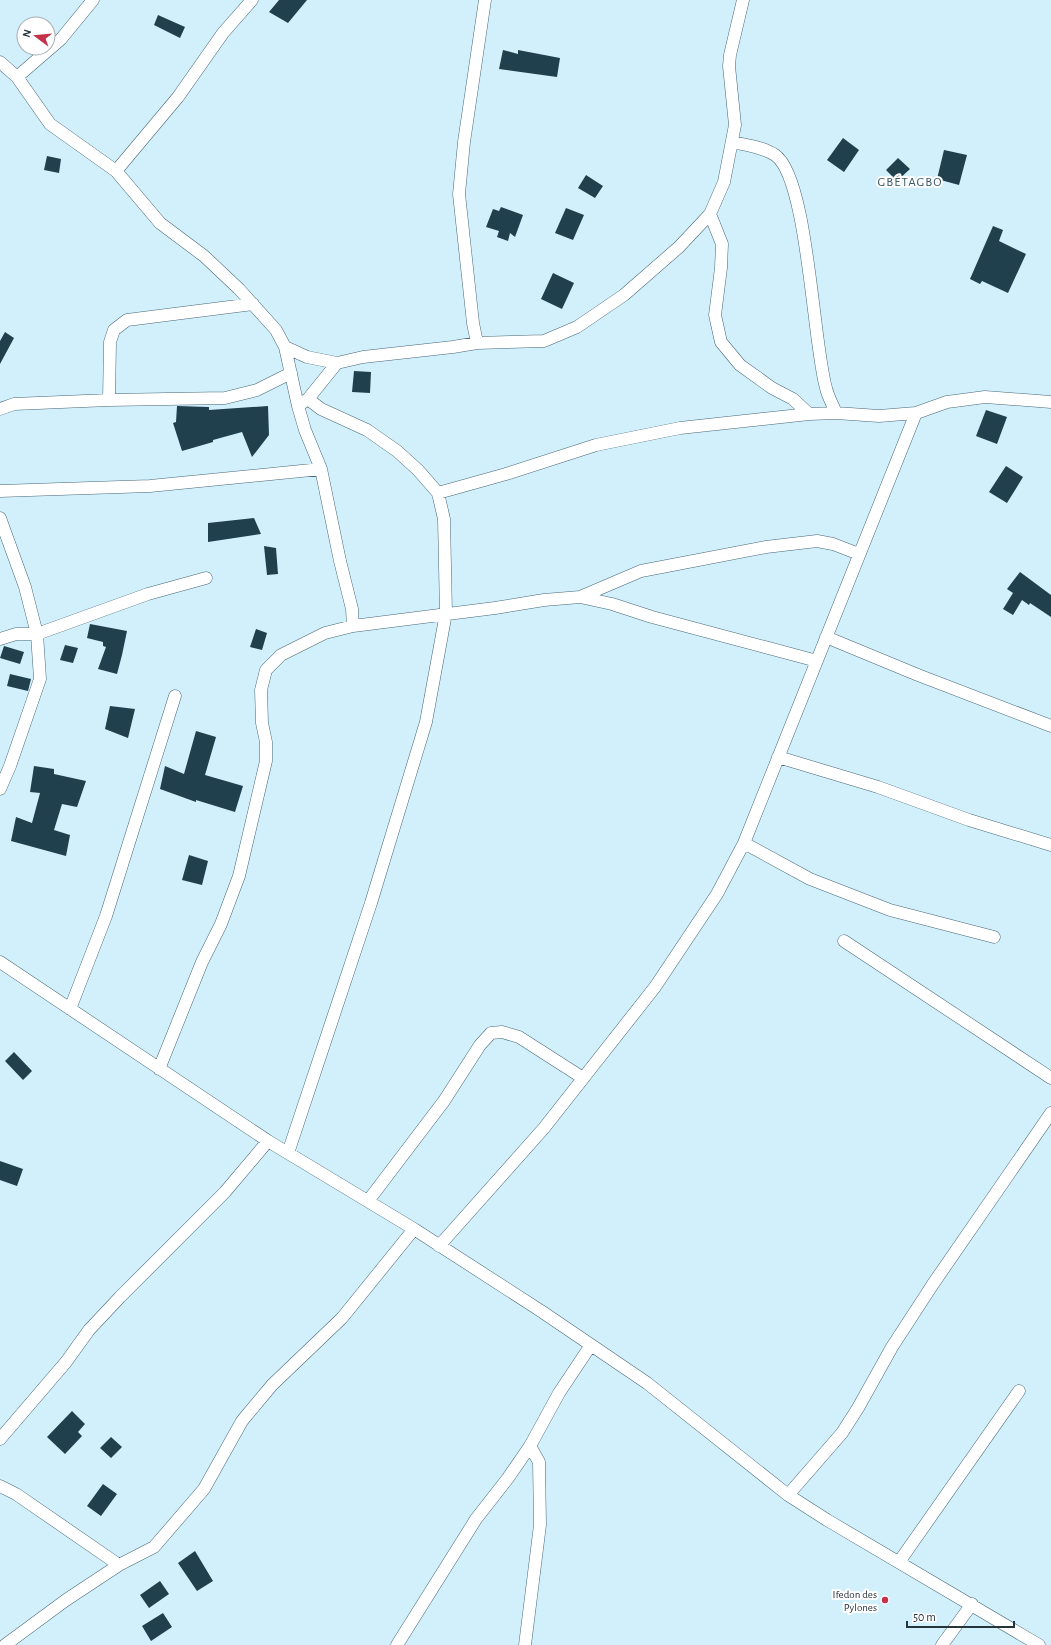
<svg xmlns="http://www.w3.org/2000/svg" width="1051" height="1645" font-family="'Alegreya Sans',sans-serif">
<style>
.building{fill:#20404d}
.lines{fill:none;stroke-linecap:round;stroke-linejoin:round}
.minor-casing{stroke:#476876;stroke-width:13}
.minor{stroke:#fff;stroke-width:12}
.poi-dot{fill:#c33249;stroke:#fff;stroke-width:1.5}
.labels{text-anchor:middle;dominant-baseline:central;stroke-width:4;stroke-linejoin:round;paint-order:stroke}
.poi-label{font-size:11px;fill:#26343b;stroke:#fff;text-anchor:end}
.quarter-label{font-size:13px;letter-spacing:1px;fill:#3b5b69;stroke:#fff}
</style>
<rect width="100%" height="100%" fill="#d2effc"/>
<path class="building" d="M279,0h28l-19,23 -19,-11z
M158,15l27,12 -5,11 -26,-13z
M503,50l15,4v-4l42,8 -3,19 -58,-8z
M843,138l16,12 -15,22 -17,-12z
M944,150l23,5 -8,30 -22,-6z
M47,156l14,3 -2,14 -15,-3z
M898,158l12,11 -13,12 -11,-11z
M586,175l17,11 -8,12 -17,-10z
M501,207l22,8 -8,22 -5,-4 -2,8 -11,-4 2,-6 -13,-4 7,-18 6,2z
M566,208l18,7 -11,25 -18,-7z
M993,226l10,4 -4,11 27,13 -18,39 -26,-12 -2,3 -10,-5z
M553,273l21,10 -12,26 -21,-10z
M5,332l9,6 -14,26v-23z
M354,371l17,1 -1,21 -18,-1z
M177,406l32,1v3l59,-4 1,29 -17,22 -10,-25 -29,8v2l-31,9 -9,-28 3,-1z
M986,410l21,7 -10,27 -21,-8z
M1006,466l17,11 -16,26 -18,-11z
M254,518l7,16 -53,8v-19z
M264,546l12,2 2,26 -11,1z
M1020,572l31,23v22l-21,-14 -1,2 -7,-5 -9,15 -10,-6 10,-16 -6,-4z
M90,624l37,7 -5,24 -5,19 -19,-5 8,-22 -3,-1v-4l-16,-4z
M256,629l11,4 -5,17 -12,-3z
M65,645l13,3 -5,15 -13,-3z
M4,646l20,6 -4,12 -20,-6z
M10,674l21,5 -3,12 -21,-5z
M110,706l25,3 -7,29 -23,-9z
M196,731l20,6 -11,38 38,11 -8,26 -39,-12v2l-36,-13 5,-23 19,8z
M34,766l20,3v5l32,7 -9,26 -15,-3 -8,26 16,5 -4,21 -55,-15 5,-24 16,6 8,-30 -10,-1z
M189,855l19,6 -6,24 -20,-5z
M14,1052l18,19 -9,9 -18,-19z
M0,1161l23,8 -6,17 -17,-6z
M72,1411l13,13 -7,8 4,4 -17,18 -18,-17z
M111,1437l11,10 -11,11 -11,-10z
M103,1484l14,10 -16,22 -14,-10z
M195,1551l18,30 -16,10 -19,-28z
M160,1581l9,13 -20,14 -9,-13z
M163,1613l9,14 -21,14 -9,-15z"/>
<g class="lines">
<defs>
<path id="minor" d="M0,62l17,15 33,47 66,47 44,52 44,33 35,33 37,41 9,17 13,59 7,24 16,39 19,92 12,48 1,17 142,-18 49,-8 36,-3 32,7 40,13 165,44
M17,77l44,-38 32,-39
M732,142c14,3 31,5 43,13 33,22 38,189 51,233 2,9 7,17 10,25
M116,171l62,-74 45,-64 29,-33
M710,214l12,30 -1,24 -6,47 6,27 19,23 32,23 21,11 16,15
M477,343l67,-2 33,-14 47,-32 55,-48 31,-33 14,-32 11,-57 -6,-59 1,-11 13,-55
M285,347l22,10 30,6 26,-6 90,-10 24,-4 -4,-20 -14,-129 5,-52 21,-142
M109,400l1,-58 4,-12 13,-10 126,-16
M302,403l6,-4 29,-36
M0,409l14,-5 95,-4 116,-2 32,-8 34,-17
M0,491l150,-5 171,-17
M438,493l68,-19 90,-29 84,-17 129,-14 27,-1 43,3 37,-3 31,-11 38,-5 66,5
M0,518l25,69 12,47h-21l-16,5
M580,597l61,-26 125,-24 51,-6 16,3 26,10
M826,637l92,38 133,51
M778,757l100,30 91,33 82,25
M0,789l10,-23 30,-87 -3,-45 111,-40 58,-16
M744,843l66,36 80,31 104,27
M844,941l207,137
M0,962l268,179 146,88 127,82 106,72 141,112 39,25 212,125
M70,1009l36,-93 69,-220
M159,1069l43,-107 19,-38 18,-48 27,-115v-19l-4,-19 -1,-33 5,-20 15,-15 44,-22 28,-7
M288,1153l83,-250 55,-181 20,-109 -2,-94 -6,-26 -20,-23 -21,-19 -30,-21 -46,-21 -13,-10
M368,1201l76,-100 36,-56 11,-12 11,-1 17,5 64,41
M439,1246l105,-118 111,-141 62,-93 27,-51 172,-430
M0,1439l66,-77 23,-32 31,-33 105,-105 43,-51
M0,1486l16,8 103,71
M788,1495l54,-62 16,-25 34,-61 41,-63 118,-171
M899,1562l120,-171
M5,1645l61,-45 53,-35 35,-18 50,-58 38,-68 30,-36 70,-67 72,-89
M397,1645l79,-126 32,-41 22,-32 29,-53 32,-48
M525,1645l15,-120 -1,-63 -9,-16
M942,1645l30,-41"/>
</defs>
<use href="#minor" class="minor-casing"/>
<use href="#minor" class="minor"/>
</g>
<circle class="poi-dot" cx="885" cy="1600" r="4"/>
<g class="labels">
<g class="poi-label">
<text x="877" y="1594">Ifedon des<tspan x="877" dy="13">Pylones</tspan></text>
</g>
<g class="quarter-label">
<text x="910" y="182">GBÉTAGBO</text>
</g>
</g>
<g transform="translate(36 36) rotate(286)"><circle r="19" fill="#ffffff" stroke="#a8aeb1"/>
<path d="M0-3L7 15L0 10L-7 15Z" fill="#c33249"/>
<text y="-6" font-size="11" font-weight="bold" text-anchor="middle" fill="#26343b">N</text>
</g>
<path d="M907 1621v6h107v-6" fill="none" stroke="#26343b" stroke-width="2"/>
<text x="913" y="1621" font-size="12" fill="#26343b" stroke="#ffffff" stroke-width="3" paint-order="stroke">50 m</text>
</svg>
